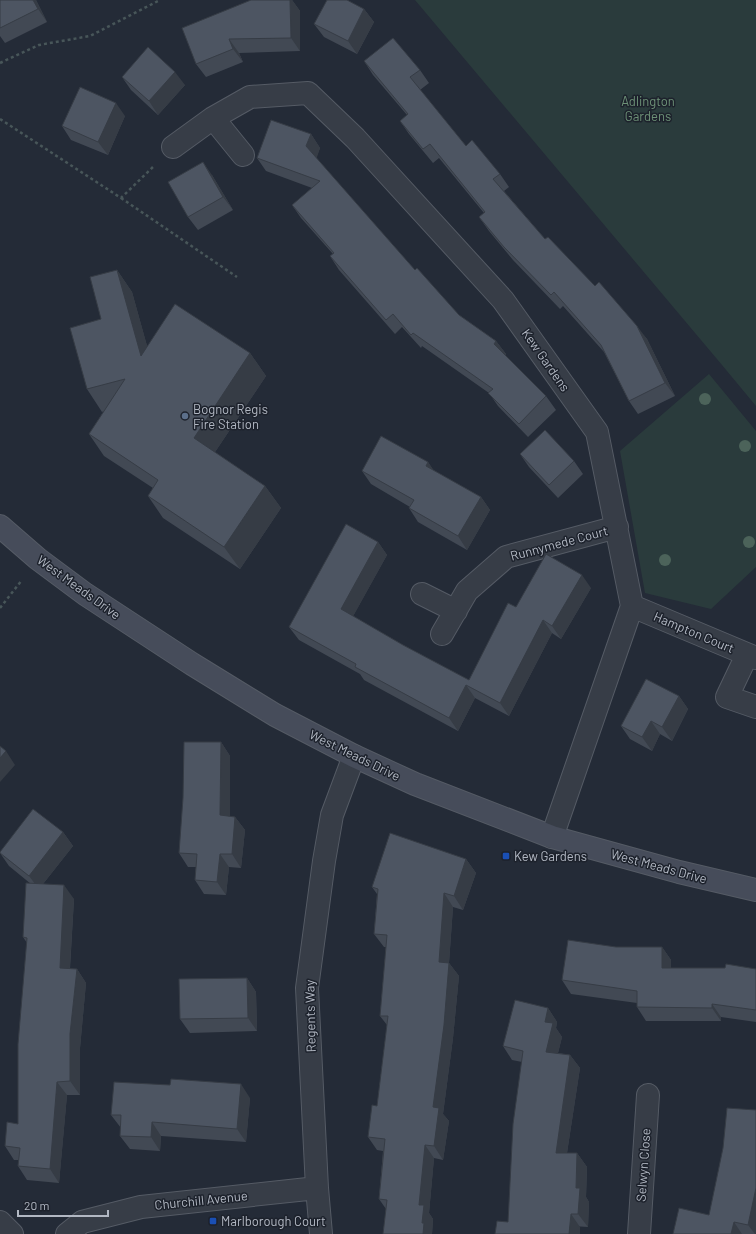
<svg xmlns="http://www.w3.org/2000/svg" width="756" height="1234" font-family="Barlow,sans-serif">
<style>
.green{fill:#2a3b3c}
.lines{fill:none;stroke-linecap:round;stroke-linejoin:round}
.street-casing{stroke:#555b65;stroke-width:24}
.secondary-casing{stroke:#555b65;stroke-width:24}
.path{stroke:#485659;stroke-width:2.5;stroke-dasharray:3 3;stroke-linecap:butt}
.street{stroke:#373d47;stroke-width:22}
.secondary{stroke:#464c5a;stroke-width:22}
.tree{fill:#4c635a}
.wall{fill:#424954}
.shaded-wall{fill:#363c45}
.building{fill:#4d5562;stroke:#363c45}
.service-dot{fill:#5c6f8a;stroke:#1d222c;stroke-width:1.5}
.transit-dot{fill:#1a4fb4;stroke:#1d222c;stroke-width:1.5}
.labels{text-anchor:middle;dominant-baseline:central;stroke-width:3;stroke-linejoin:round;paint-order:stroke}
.park-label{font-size:13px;fill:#6d9177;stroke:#1d222c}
.street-label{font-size:13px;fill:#b2b8c3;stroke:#1d222c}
.poi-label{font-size:13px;fill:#b2b8c3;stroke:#1d222c;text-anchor:start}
</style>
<rect width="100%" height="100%" fill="#242b37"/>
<path class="green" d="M415,0h341v406l-34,-41z
M709,374l47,57v136l-45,42 -66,-16 -25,-142z"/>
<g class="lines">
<defs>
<path id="street" d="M213,118l30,37
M173,147l40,-29 37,-21 58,-4 47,45 148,162 94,132 35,174 -80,231
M422,594l34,17
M632,606l124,52
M442,634l25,-43 39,-34 111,-30
M747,655l-20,42 29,10
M0,1222l12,12
M67,1234l15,-12 59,-15 176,-19
M321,1234l-4,-46 -10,-200 17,-127 8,-46 22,-59
M639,1234l9,-139"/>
<path id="secondary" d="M0,526l38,33 47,35 107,70 83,51 79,41 61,28 137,53 127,35 77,18"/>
</defs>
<use href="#street" class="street-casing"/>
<use href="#secondary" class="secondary-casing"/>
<path class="path" d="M0,63l39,-18 51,-9 70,-36
M0,119l121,79 34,-33
M121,198l116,79
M0,608l22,-28"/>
<use href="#street" class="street"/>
<use href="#secondary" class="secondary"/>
</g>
<g class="tree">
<circle cx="705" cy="399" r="6"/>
<circle cx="745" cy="446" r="6"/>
<circle cx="749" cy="542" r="6"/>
<circle cx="665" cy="560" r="6"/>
</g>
<path class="wall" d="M0,0h36l11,22 -42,21 -5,-7z
M251,0h41l8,11v40l-61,2 4,9 -37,15 -10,-13z
M364,9l10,13 -17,32 -33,-17 -10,-13z
M364,61l56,9 9,13 -9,7 46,56 34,28 9,13 -5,4 41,48 50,47 52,53 28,57 -37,18 -9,-13 -25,-49 -41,-46 -3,3 -47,-49 -24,-29 -10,-14 5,-4 -45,-55 -6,5 -24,-29 -9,-13 7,-6 -34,-40z
M122,77l63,8 -27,30 -27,-25z
M125,116l-17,39 -37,-15 -9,-14z
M311,134l9,14 -4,10 99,112 44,45 37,26 10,13 -1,1 41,41 10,14 -28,27 -30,-31 -9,-13 -67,-47 -1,2 -19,-21 -7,7 -56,-64 -9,-14 3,-2 -32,-36 -9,-13 20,-17 -46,-17 -9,-13z
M212,175l21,35 -35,20 -10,-13z
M117,270l15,22 15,54 103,7 16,23 -51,76 50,34 16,22 -41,61 -77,-51 -15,-22 5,-8 -49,-32 -15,-22 15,-23 -2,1 -15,-23 14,-70z
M520,454l54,7 9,13 -25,24 -29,-31z
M428,462l5,8 48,27 9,13 -23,40 -49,-28 -9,-14 1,-1 -39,-23 -9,-13z
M378,542l9,13 -34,61 50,29 66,35 47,-73 75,-19 -30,51 -9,-6 -43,83 -34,-18 -17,33 -94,-51 -4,-6 -61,-34 -10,-13z
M679,696l9,13 -16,32 -12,-7 -8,17 -22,-12 -9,-13z
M221,742l9,14v60l5,1 10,13 -4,38 -12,-1 -3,28 -22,-1 -9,-14 1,-13h-8l-9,-14z
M63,832l10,14 -30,38 31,15 -4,70h7l9,14 -6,65v47h-13l-8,88 -32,-3 -9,-14 1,-6h-5l-9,-14 13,-22 9,-181 -4,-6 8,-53 -22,-18 -9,-13z
M466,859l10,14 -13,37 -10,-3 -4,56 10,13 -6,62 -10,76 6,7 -6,39 -9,-2 -5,55 4,6 -1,15h-49l3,-25 -7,-10 4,-48 -6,-1 -9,-13 9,-31 10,-81 -7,-9 6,-69h-2l-10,-13 3,-40 -5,-7z
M662,947l9,13v8l85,1v53l-35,-5v4h-75l-9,-14v-4l-66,-9 -9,-14z
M247,978l9,14 1,39 -67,2 -10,-14z
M548,1008l9,14 -1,6 6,9 -4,16 12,2 10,13 -13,85h10l10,14 -1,30 3,5 -1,25 -80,-5 14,-160 -10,-2 -9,-14z
M250,1098l-4,44 -85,-6 -1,15 -30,-2 -10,-13 1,-8 -10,-13z
M756,1110v124h-83l36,-19z"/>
<path class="shaded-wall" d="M33,0h3l11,22 -9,-13z
M290,0h2l8,11v40l-9,-13z
M364,9l10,13 -17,32 -9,-13z
M229,39l10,14 4,9 -10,-13z
M175,72l10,13 -27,30 -9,-14z
M116,103l9,13 -17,39 -10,-13z
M311,134l9,14 -4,12 -10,-14z
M203,162l9,13 21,35 -10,-13z
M117,270l15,22 24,86 -15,-22z
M637,326l10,13 28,57 -10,-13z
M496,341l10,13 -2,3 -10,-13z
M250,353l16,23 -57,85 -15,-23z
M428,462l9,13 -11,-9z
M265,486l16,22 -41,61 -16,-22z
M481,497l9,13 -23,40 -9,-14z
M378,542l9,13 -37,67 -9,-13z
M582,575l9,13 -30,51 -9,-13z
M543,620l9,13 -43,83 -9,-13z
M466,685l9,13 -17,33 -9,-13z
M679,696l9,13 -16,32 -10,-14z
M651,721l9,13 -8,17 -10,-14z
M221,742l9,14v73l-10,-14z
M6,751l9,14 -15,17v-24z
M235,817l10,13 -4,38 -9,-14z
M63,832l10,14 -34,43 -10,-13z
M220,854l9,13 -3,28 -9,-13z
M466,859l10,14 -13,37 -9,-14z
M64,885l10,14 -5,82 -9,-13z
M444,893l9,14 -4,56 10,13 -6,62 -10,76 6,7 -6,39 -9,-14 -1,-39 6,-145z
M662,947l9,13v21l-9,-13z
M77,969l9,14 -6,65v47l-10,-14v-47z
M247,978l9,14 1,39 -9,-13z
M712,1004l9,13v4l-9,-13z
M548,1008l9,14 -1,6 6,9 -7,28 -9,-13 -1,-30z
M570,1055l10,13 -15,98 -9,-13z
M57,1082l10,13 -8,88 -9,-14z
M241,1084l9,14 -4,44 -9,-13z
M152,1122l9,14 -1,15 -9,-14z
M425,1145l9,13 -5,55 4,6 -1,15h-9l-4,-29z
M577,1153l10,14 -1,30 3,5 -1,25 -10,-13 -2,-26z
M756,1188v46h-1l-7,-9z
M571,1214l9,13v7h-11z
M734,1222l8,12h-11z"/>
<path class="building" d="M0,0h33l5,9 -38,19z
M251,0h39l1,38 -62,1 4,10 -37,15 -14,-36z
M327,0h20l17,9 -16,32 -34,-17z
M393,38l27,32 -10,7 56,69 6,-6 28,34 -7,5 52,60 3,-2 47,49 4,-4 38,44 28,57 -36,18 -28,-56 -47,-53 -3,3 -47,-48 -25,-30 6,-5 -55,-68 -7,5 -23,-28 8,-7 -44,-53z
M148,47l27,25 -26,29 -27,-24z
M80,87l36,16 -18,39 -36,-16z
M271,120l40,14 -5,12 109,124 2,-2 42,47 37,26 -2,3 52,52 -27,28 -31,-31 5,-4 -80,-56 -2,2 -18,-21 -7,6 -56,-64 4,-3 -42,-48 28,-24 -63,-23z
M203,162l20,35 -35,20 -20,-35z
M117,270l24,86 34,-52 75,49 -56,85 71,48 -41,61 -76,-51 10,-16 -69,-46 36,-55 -38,10 -17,-61 31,-9 -11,-42z
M545,430l29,31 -25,24 -29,-31z
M381,436l47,26 -2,4 55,31 -23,39 -49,-28 5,-8 -52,-29z
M346,524l32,18 -37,67 62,36 66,35 39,-77 8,4 30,-53 36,21 -30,51 -9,-6 -43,83 -34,-18 -17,33 -94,-51 1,-3 -67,-37z
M646,679l33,17 -17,31 -11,-6 -9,16 -21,-11z
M184,742h37l-1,73 15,2 -3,37h-12l-3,28 -22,-2 2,-26 -18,-1 4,-55z
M0,746l6,5 -6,7z
M33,809l30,23 -34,44 -29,-23v-1z
M390,833l76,26 -12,37 -10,-3 -5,69 10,1 -5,62 -11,82 6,1 -5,38 -9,-1 -6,60h5l-2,18h2l-1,11h-40l4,-34 -8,-1 6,-60 -17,-2 4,-32 5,1 11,-90h-8l7,-81 -13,-1 4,-45 -6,-2z
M26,883l38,2 -4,83 17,1 -7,65v47l-13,1 -7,87 -32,-3 2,-18 -15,-2 2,-24 11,2v-80l9,-106 -4,-1z
M568,940l48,7h46v21h63l1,-4 30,5v41l-44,-6v4l-75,-1v-16l-75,-11z
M247,978l1,40 -68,1 -1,-40z
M515,1000l33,8 -3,14 8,1 -7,29 24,3 -14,98h21l-1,35h4l-2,26h-7l-2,20h-74l2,-13 11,1 5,-98 10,-73 -20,-5z
M171,1079l70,5 -4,45 -85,-7 -1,15 -31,-1 1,-21h-10l3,-33 56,3z
M727,1108l29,2v78l-8,37 -14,-3 -3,12h-58l6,-26 30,7 14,-67z"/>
<circle class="service-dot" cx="185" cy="416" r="4"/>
<g class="transit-dot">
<rect x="502" y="852" width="8" height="8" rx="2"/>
<rect x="209" y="1217" width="8" height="8" rx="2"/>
</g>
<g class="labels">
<g class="park-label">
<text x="648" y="101">Adlington<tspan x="648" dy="15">Gardens</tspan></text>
</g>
<g class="street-label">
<text transform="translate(546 360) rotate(55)">Kew Gardens</text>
<text transform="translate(559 543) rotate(-15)">Runnymede Court</text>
<text transform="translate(79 587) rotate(36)">West Meads Drive</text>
<text transform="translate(694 632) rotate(23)">Hampton Court</text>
<text transform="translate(355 755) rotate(26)">West Meads Drive</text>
<text transform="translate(659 866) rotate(15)">West Meads Drive</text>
<text transform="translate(310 1016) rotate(-91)">Regents Way</text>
<text transform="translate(643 1165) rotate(-86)">Selwyn Close</text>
<text transform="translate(201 1200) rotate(-6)">Churchill Avenue</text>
</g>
<g class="poi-label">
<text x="193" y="409">Bognor Regis<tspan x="193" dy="15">Fire Station</tspan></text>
<text x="514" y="856">Kew Gardens</text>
<text x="221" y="1221">Marlborough Court</text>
</g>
</g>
<path d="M18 1210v6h90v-6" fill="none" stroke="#b2b8c3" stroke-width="2"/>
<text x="24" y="1210" font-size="12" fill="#b2b8c3" stroke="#1d222c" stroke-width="3" paint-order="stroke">20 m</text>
</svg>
